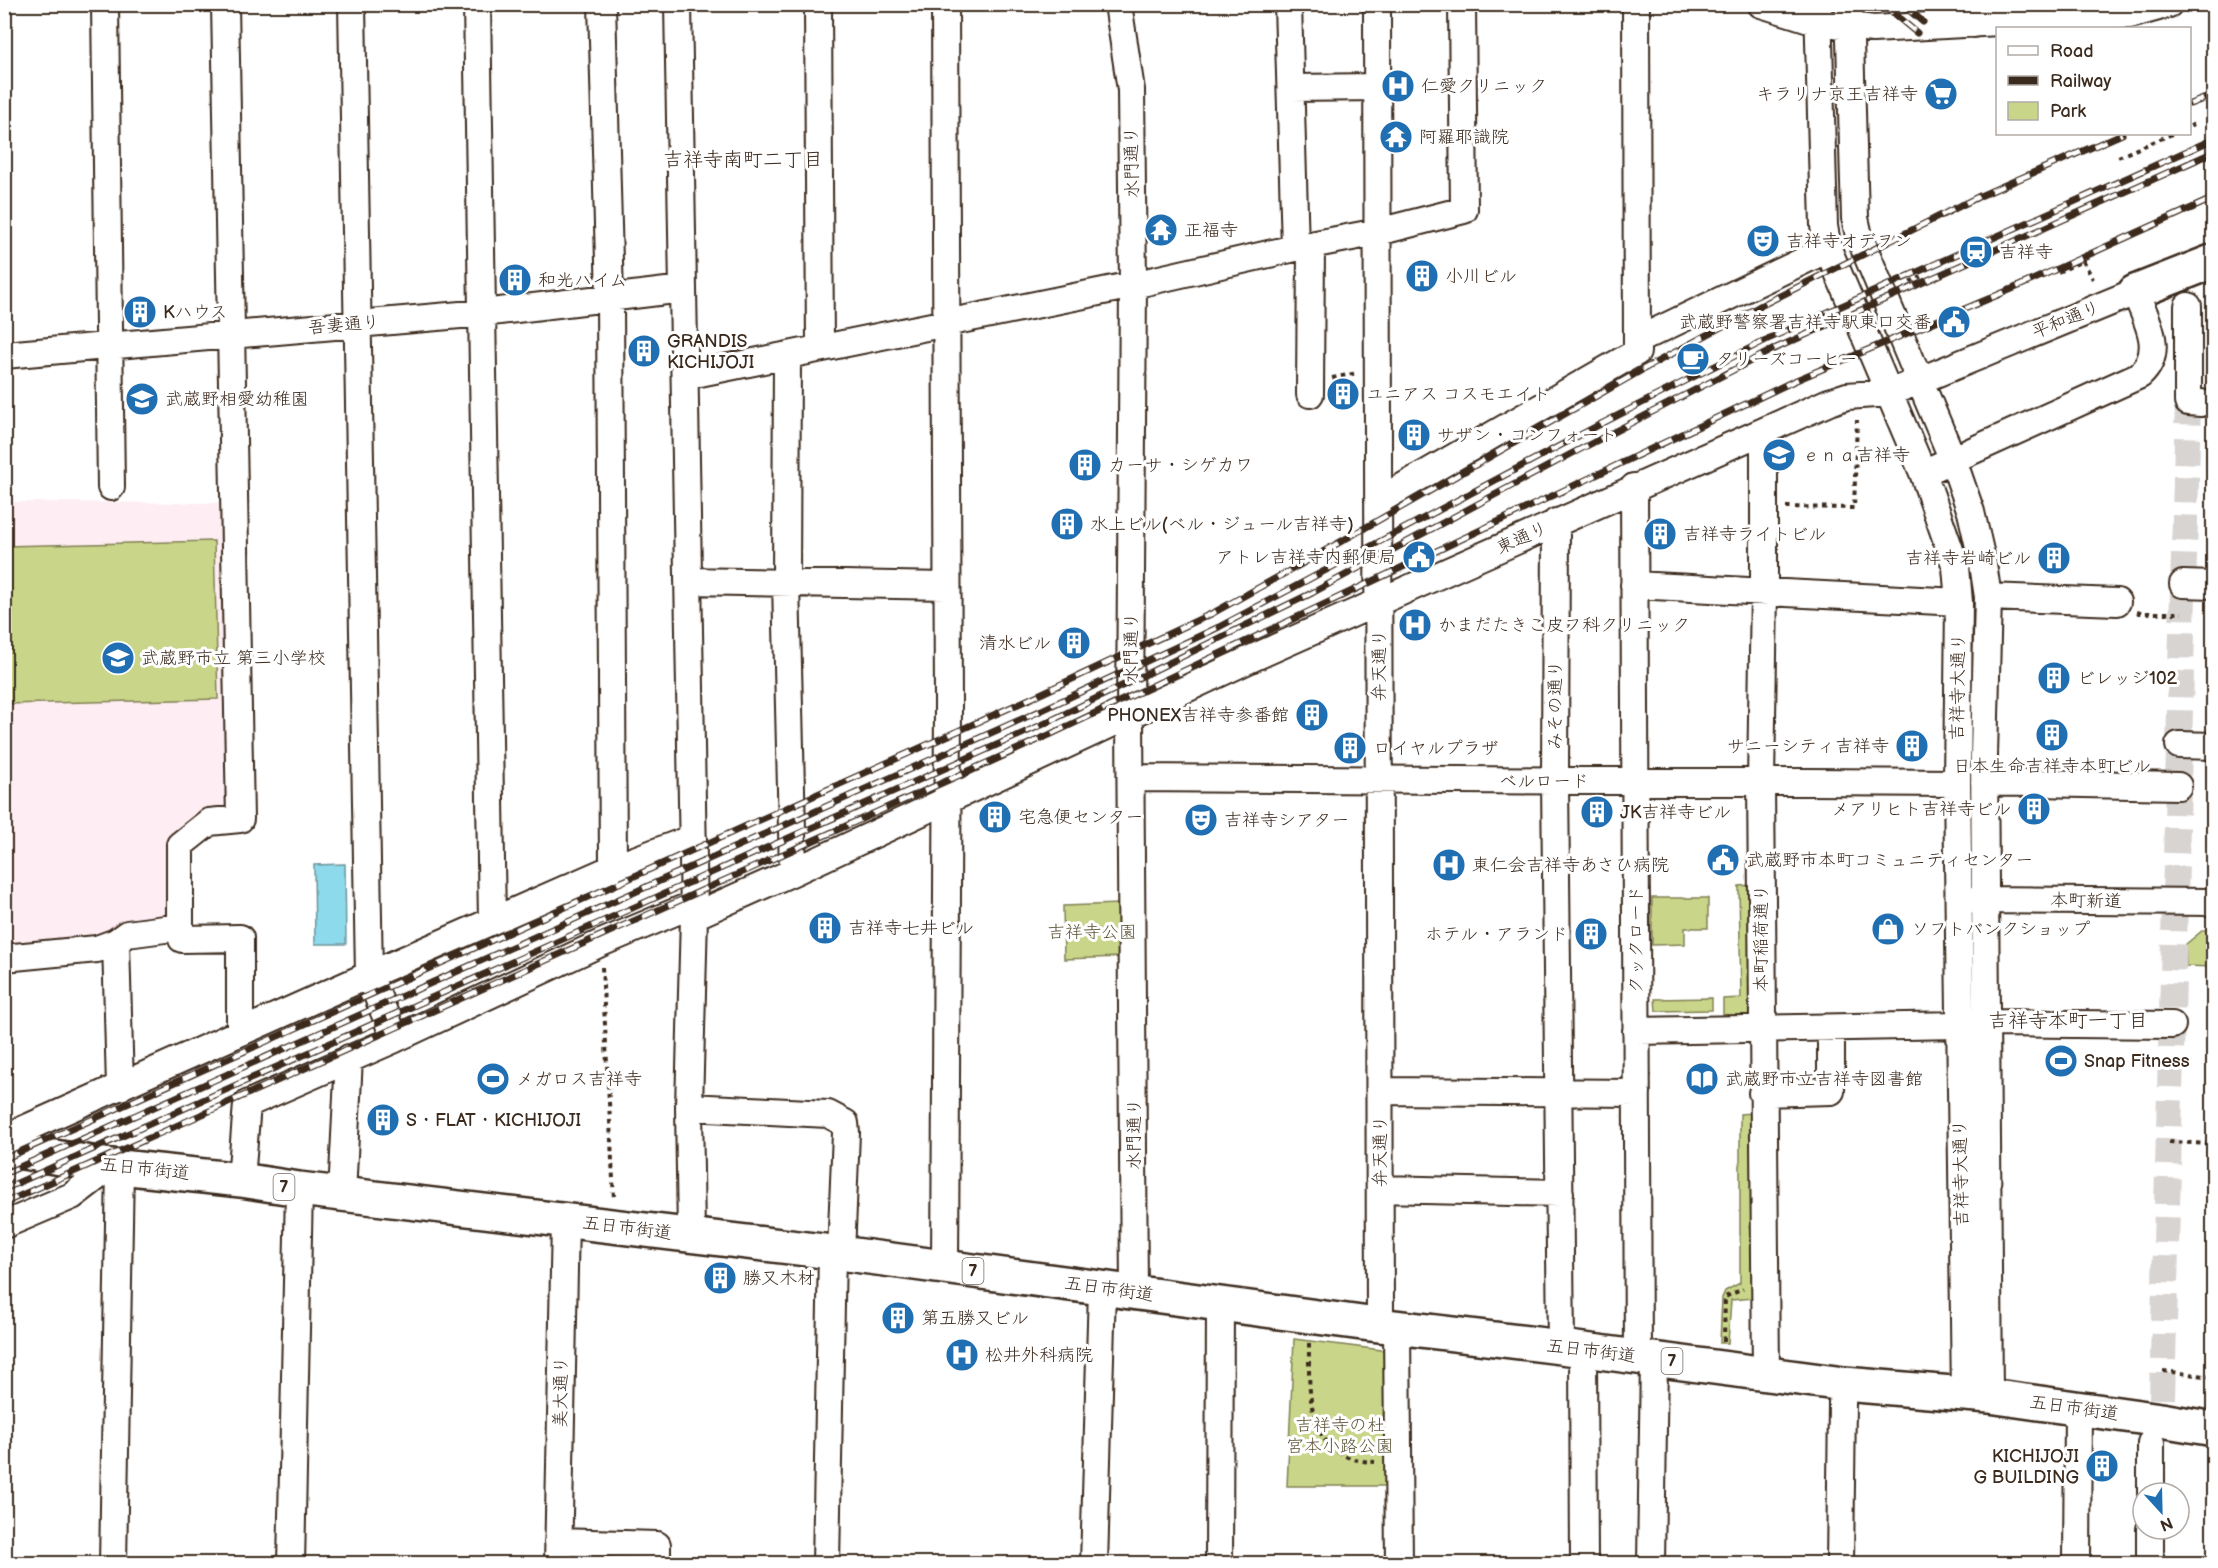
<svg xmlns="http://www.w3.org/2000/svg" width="2218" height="1568" font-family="'Balsamiq Sans','Klee One',sans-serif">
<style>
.built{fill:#feedf2}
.green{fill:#c9d68a;stroke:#828054;stroke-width:1.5}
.water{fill:#8ddaec;stroke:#6c949a;stroke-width:1.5}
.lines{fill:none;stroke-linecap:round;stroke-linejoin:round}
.minor-tunnel{stroke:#d8d4d2;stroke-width:26;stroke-dasharray:26 13;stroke-linecap:butt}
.minor-casing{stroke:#3b2a1e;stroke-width:30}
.major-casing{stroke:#3b2a1e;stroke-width:38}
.path{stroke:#3b2a1e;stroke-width:4;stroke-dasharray:4.5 4.5;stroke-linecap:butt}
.minor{stroke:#fff;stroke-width:26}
.major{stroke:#fff;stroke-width:33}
.rail-casing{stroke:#3b2a1e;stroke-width:7}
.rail{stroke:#fff;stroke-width:4.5;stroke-dasharray:14;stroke-linecap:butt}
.labels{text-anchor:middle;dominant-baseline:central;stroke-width:6;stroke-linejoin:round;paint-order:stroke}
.shield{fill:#fff;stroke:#766a62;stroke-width:1.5}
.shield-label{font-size:16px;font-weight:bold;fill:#3b2a1e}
.poi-label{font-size:18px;fill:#3b2a1e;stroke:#fff;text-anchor:start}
.street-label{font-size:18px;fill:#3b2a1e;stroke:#fff}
.park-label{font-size:18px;fill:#5e5539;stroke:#fff}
.neighbourhood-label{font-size:20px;fill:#3b2a1e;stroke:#fff}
</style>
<rect width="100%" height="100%" fill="#fff"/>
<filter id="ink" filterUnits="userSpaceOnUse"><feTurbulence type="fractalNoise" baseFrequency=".0167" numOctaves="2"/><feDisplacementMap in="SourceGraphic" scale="12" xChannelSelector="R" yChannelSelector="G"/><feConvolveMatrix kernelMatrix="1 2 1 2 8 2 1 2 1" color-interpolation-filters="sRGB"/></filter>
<g filter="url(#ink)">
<path class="built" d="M2213,295v102l-9,-8 1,-81z
M5,502l223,1 6,309 -61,30 3,77 -85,25 -86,7z"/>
<path class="green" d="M214,541l4,158 -213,5v-158z
M1752,885v130h-29v-16l18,-1 -2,-112z
M1652,898h56v30h-23v16l-33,1z
M1120,904l1,53 -57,2 -1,-53z
M2203,930h10v37l-27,-1v-22z
M1712,998v12l-56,1 -1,-12z
M1752,1113l1,185 -22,2 -3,43h-8l2,-45 3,-7 15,-8v-169z
M1294,1339l95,12 3,135h-105z"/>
<path class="water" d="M345,864l1,80h-31l-1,-79z"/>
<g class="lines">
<path class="minor-tunnel" d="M2162,1399l26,-997"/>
<defs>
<path id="minor" d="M105,4l6,483
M352,4l17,971 26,64
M477,4l15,917
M602,4l8,294 3,570
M678,4l16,912
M818,4l2,344
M1118,4l13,86 2,195 -3,431 4,577
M1288,4l7,244
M1377,4l3,1322
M1761,4l58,18 54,7 257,-14 39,-11
M1818,4l6,222 4,23 95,224 33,94 3,35 -2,181 8,612
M1849,4l6,214 4,18 94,224 18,52 12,52 5,33 -4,159 5,640
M1951,4l23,20
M1291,88l86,-1
M2188,306v96l13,1
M1638,340l190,-91
M4,355l479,-42 200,-24
M787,356l-1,227 7,289
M685,376l448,-91 162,-37 83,-16 86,-22 -2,-206
M1310,394l1,-149
M1764,431v160l-3,191 5,592
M1634,487l4,870
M1378,501l259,-149 -1,-348
M1556,522l-1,259 6,566
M688,581l258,5
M2183,584l31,1
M1634,585l325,17
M1988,597l129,5
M2179,745l35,1
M1132,778l825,5
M1984,782l194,4
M1971,900l243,2
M180,927l2,12 58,-1v94
M4,958l93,-9 19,-7
M1985,1023l187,2
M1636,1031l323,-6
M120,1087l-4,-145 11,-8 53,-7v-82l29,-23 31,-3 -15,-815
M1380,1091l257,2
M1762,1093l69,-2v-63
M689,1107l139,7 17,9 1,10 -5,121
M4,1138l365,-163 244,-107 80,-30
M241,1180l6,-76 148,-65 206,-96 93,-39
M1380,1189l180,4
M342,1194l7,-136
M4,1225l68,-29 39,-30
M691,1235l-2,-128 5,-191 99,-44 464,-216 572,-254 18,-6 42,-3 246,-101c11,27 31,59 5,83l-217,98
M945,1267l3,-564 -3,-699
M1397,1327l2,237
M1583,1350l1,214
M2151,1493v-50
M558,1542l99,3v19
M113,1564l7,-397
M291,1564l8,-375
M558,1564l7,-343
M826,1564l6,-312
M1094,1564l8,-275
M1219,1564l1,-260
M1651,1564l3,-205
M1840,1564l2,-161 2,-19
M2077,1564l1,-156
M2150,1564v-35"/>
<path id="major" d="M2135,292l79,-31
M4,1149l107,17 130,14 58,9 533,63 530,71 199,24 283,37 145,12 172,24 53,9"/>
</defs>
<use href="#minor" class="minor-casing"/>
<use href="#major" class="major-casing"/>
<path class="path" d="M2190,126l7,-3
M2118,157l54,-23
M2058,272l25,-11 10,18
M1910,282l11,-5
M1332,378l25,-5
M1786,507l68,1 3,-88
M2137,612l3,1h42
M602,967l12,232
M2169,1142l45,2
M1724,1341l1,-44 18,-8
M1309,1343c0,53 -4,117 66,119
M2163,1371l51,6"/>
<use href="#minor" class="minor"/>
<use href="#major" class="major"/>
<defs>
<path id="rail" d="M1882,4l35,29
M1902,4l21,18
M2190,104l24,-9
M4,1159l1032,-463 177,-83 85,-47 344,-196 116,-63 222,-111 142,-62
M4,1174l1038,-464 177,-83 378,-201 173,-88 444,-199
M4,1189l1042,-466 266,-130 259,-139 203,-105 440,-197
M4,1203l1045,-468 745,-354 225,-95 195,-88"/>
</defs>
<use href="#rail" class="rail-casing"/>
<use href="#rail" class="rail"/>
</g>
</g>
<defs>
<symbol id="hospital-disc" viewBox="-11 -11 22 22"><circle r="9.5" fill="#1f6fb2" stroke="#fff"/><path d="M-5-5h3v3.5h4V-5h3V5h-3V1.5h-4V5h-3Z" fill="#fff"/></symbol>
<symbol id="supermarket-disc" viewBox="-11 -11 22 22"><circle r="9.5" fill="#1f6fb2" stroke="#fff"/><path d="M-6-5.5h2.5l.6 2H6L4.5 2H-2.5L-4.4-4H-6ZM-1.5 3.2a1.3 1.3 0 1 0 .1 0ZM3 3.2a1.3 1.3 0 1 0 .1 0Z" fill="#fff"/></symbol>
<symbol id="temple-disc" viewBox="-11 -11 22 22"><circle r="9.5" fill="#1f6fb2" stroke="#fff"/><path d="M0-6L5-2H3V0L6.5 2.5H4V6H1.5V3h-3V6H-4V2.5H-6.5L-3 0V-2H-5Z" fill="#fff"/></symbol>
<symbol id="theatre-disc" viewBox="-11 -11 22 22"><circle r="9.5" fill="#1f6fb2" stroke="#fff"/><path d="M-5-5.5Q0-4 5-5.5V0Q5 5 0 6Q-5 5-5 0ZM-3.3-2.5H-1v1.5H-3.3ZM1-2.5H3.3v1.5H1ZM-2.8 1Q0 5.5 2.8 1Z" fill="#fff"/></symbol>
<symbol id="station-disc" viewBox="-11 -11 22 22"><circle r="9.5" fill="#1f6fb2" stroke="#fff"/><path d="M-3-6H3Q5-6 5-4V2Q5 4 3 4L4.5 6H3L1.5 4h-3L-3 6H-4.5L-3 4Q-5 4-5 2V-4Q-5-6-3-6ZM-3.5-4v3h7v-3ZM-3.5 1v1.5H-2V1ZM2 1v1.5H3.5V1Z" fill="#fff"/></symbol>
<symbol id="building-disc" viewBox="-11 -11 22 22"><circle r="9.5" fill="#1f6fb2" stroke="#fff"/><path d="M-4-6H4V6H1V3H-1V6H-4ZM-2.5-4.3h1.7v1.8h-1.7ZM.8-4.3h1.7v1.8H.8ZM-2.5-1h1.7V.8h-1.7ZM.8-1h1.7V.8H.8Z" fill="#fff"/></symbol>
<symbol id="civic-disc" viewBox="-11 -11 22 22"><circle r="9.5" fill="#1f6fb2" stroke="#fff"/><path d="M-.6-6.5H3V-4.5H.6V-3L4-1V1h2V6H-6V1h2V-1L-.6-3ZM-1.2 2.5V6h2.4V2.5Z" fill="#fff"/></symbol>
<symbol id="cafe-disc" viewBox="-11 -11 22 22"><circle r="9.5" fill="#1f6fb2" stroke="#fff"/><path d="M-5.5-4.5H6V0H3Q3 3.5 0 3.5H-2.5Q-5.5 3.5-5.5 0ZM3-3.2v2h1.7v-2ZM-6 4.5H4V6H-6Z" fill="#fff"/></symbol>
<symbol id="school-disc" viewBox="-11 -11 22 22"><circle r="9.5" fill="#1f6fb2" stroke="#fff"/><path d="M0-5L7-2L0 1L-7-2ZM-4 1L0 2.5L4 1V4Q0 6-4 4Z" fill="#fff"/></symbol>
<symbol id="shop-disc" viewBox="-11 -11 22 22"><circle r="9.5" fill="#1f6fb2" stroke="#fff"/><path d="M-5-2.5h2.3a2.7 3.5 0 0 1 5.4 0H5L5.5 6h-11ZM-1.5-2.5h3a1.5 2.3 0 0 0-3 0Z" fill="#fff"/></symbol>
<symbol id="stadium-disc" viewBox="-11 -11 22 22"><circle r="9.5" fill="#1f6fb2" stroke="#fff"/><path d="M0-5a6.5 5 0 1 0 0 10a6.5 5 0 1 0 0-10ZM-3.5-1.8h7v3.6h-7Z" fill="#fff"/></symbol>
<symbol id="library-disc" viewBox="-11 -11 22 22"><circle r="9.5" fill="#1f6fb2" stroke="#fff"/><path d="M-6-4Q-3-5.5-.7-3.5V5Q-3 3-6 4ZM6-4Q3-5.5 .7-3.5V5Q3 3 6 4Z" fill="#fff"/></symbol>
</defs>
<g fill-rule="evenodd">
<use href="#hospital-disc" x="1379" y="67" width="38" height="38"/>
<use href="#supermarket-disc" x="1922" y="75" width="38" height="38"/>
<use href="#temple-disc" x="1377" y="118" width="38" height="38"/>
<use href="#temple-disc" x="1142" y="211" width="38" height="38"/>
<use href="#theatre-disc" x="1744" y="222" width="38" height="38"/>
<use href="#station-disc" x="1957" y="233" width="38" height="38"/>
<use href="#building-disc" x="1403" y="257" width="38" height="38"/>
<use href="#building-disc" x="496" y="261" width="38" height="38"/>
<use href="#building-disc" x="121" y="293" width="38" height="38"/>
<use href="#civic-disc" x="1935" y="303" width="38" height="38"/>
<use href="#building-disc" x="625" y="332" width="38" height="38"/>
<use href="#cafe-disc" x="1674" y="340" width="38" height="38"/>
<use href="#building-disc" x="1324" y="375" width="38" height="38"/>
<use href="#school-disc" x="123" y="380" width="38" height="38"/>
<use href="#building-disc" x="1395" y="416" width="38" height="38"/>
<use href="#school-disc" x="1760" y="436" width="38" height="38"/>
<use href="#building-disc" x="1066" y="446" width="38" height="38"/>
<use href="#building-disc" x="1048" y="505" width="38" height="38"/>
<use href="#building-disc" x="1641" y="515" width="38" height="38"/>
<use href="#civic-disc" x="1400" y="538" width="38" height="38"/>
<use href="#building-disc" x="2035" y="539" width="38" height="38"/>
<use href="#hospital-disc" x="1396" y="606" width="38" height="38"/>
<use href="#building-disc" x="1055" y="624" width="38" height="38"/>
<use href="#school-disc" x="99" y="639" width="38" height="38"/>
<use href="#building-disc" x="2035" y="659" width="38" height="38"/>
<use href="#building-disc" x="1293" y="696" width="38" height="38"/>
<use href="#building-disc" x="2033" y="716" width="38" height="38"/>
<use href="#building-disc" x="1893" y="727" width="38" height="38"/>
<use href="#building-disc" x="1331" y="729" width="38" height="38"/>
<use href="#building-disc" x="2015" y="790" width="38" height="38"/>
<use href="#building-disc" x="1578" y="793" width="38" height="38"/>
<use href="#building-disc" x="976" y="798" width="38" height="38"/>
<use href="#theatre-disc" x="1182" y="801" width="38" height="38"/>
<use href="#civic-disc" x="1704" y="841" width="38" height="38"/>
<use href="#hospital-disc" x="1430" y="846" width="38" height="38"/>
<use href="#building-disc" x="806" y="909" width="38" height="38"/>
<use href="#shop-disc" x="1869" y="910" width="38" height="38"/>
<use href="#building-disc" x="1572" y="915" width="38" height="38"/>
<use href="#stadium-disc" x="2042" y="1042" width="38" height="38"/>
<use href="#stadium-disc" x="474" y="1060" width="38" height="38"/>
<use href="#library-disc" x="1683" y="1060" width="38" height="38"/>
<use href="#building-disc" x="364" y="1101" width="38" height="38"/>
<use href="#building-disc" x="701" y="1259" width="38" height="38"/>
<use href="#building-disc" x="879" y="1299" width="38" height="38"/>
<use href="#hospital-disc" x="943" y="1336" width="38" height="38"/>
<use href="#building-disc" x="2083" y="1447" width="38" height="38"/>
</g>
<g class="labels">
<g class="shield">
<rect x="273.5" y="1174" width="21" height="26" rx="4.5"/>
<rect x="962.5" y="1258" width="21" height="26" rx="4.5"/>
<rect x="1661.5" y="1348" width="21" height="26" rx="4.5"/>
</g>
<g class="shield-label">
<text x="284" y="1187">7</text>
<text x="973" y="1271">7</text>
<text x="1672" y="1361">7</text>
</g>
<g class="poi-label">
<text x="1421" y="86">仁愛クリニック</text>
<text x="1918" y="94" text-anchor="end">キラリナ京王吉祥寺</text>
<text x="1419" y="137">阿羅耶識院</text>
<text x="1184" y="230">正福寺</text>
<text x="1786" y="241">吉祥寺オデヲン</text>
<text x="1999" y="252">吉祥寺</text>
<text x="1445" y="276">小川ビル</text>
<text x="538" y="280">和光ハイム</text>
<text x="163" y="312">Kハウス</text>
<text x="1931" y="322" text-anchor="end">武蔵野警察署吉祥寺駅東口交番</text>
<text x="667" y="341">GRANDIS<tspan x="667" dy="21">KICHIJOJI</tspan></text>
<text x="1716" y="359">タリーズコーヒー</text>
<text x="1366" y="394">ユニアス コスモエイト</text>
<text x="165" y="399">武蔵野相愛幼稚園</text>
<text x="1437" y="435">サザン・コンフォート</text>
<text x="1802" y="455">ｅｎａ吉祥寺</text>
<text x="1108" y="465">カーサ・シゲカワ</text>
<text x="1090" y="524">水上ビル(ベル・ジュール吉祥寺)</text>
<text x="1683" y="534">吉祥寺ライトビル</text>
<text x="1396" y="557" text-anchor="end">アトレ吉祥寺内郵便局</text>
<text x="2031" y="558" text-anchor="end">吉祥寺岩崎ビル</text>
<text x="1438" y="625">かまだたきこ皮フ科クリニック</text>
<text x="1051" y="643" text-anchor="end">清水ビル</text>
<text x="141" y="658">武蔵野市立 第三小学校</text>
<text x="2077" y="678">ビレッジ102</text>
<text x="1289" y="715" text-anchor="end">PHONEX吉祥寺参番館</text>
<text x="1889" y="746" text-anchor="end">サニーシティ吉祥寺</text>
<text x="1373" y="748">ロイヤルプラザ</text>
<text x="2052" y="766" text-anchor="middle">日本生命吉祥寺本町ビル</text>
<text x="2011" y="809" text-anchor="end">メアリヒト吉祥寺ビル</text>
<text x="1620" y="812">JK吉祥寺ビル</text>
<text x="1018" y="817">宅急便センター</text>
<text x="1224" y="820">吉祥寺シアター</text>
<text x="1746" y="860">武蔵野市本町コミュニティセンター</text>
<text x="1472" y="865">東仁会吉祥寺あさひ病院</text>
<text x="848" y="928">吉祥寺七井ビル</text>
<text x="1911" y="929">ソフトバンクショップ</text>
<text x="1568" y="934" text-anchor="end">ホテル・アランド</text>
<text x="2084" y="1061">Snap Fitness</text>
<text x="516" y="1079">メガロス吉祥寺</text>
<text x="1725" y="1079">武蔵野市立吉祥寺図書館</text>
<text x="406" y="1120">S・FLAT・KICHIJOJI</text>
<text x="743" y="1278">勝又木材</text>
<text x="921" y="1318">第五勝又ビル</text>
<text x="985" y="1355">松井外科病院</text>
<text x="2079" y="1456" text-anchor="end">KICHIJOJI<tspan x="2079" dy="21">G BUILDING</tspan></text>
</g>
<g class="street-label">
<text transform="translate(1132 162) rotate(-91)">水門通り</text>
<text transform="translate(2066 320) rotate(-22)">平和通り</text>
<text transform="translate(344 325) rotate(-5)">吾妻通り</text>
<text transform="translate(1522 538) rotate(-24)">東通り</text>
<text transform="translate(1131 648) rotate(-90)">水門通り</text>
<text transform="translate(1379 665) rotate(-90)">弁天通り</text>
<text transform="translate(1958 687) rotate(-89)">吉祥寺大通り</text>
<text transform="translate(1555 705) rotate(-90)">みその通り</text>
<text x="1544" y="781">ベルロード</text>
<text transform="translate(2086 901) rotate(1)">本町新道</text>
<text transform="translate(1761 938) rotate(-90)">本町稲荷通り</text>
<text transform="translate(1636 940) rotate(-90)">クックロード</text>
<text transform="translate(1134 1134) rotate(-90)">水門通り</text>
<text transform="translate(1380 1151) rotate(-90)">弁天通り</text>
<text transform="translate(145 1169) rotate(6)">五日市街道</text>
<text transform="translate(1961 1173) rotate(-91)">吉祥寺大通り</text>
<text transform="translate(627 1228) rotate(7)">五日市街道</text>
<text transform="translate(1109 1289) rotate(8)">五日市街道</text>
<text transform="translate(1591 1351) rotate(7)">五日市街道</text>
<text transform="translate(561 1392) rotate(-89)">美大通り</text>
<text transform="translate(2074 1408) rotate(8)">五日市街道</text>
</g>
<g class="park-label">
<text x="1092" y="932">吉祥寺公園</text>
<text x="1340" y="1425">吉祥寺の杜<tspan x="1340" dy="21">宮本小路公園</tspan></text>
</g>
<g class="neighbourhood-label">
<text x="743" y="160">吉祥寺南町二丁目</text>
<text x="2068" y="1021">吉祥寺本町一丁目</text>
</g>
</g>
<rect width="2218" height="1568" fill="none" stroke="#fff" stroke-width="24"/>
<rect x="12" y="12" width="2194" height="1544" fill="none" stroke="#3b2a1e" stroke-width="2" filter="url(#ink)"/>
<rect x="1996" y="27" width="195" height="108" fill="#ffffff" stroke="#b1aaa5" stroke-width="1.5"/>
<rect x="2008" y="46" width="30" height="9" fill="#ffffff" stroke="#b1aaa5" stroke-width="1.5"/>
<text x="2050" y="57" font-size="18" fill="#3b2a1e">Road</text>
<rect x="2008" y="76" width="30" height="9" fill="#3b2a1e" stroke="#b1aaa5" stroke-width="1.5"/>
<text x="2050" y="87" font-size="18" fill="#3b2a1e">Railway</text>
<rect x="2008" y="102" width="30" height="18" fill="#c9d68a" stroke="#b1aaa5" stroke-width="1.5"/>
<text x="2050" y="117" font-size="18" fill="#3b2a1e">Park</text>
<g transform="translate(2161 1511) rotate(158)"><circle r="28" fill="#ffffff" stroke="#b1aaa5" stroke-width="1.5"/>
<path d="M0-4.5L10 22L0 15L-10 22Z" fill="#1f6fb2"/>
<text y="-9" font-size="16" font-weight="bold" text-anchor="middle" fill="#3b2a1e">N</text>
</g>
</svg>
